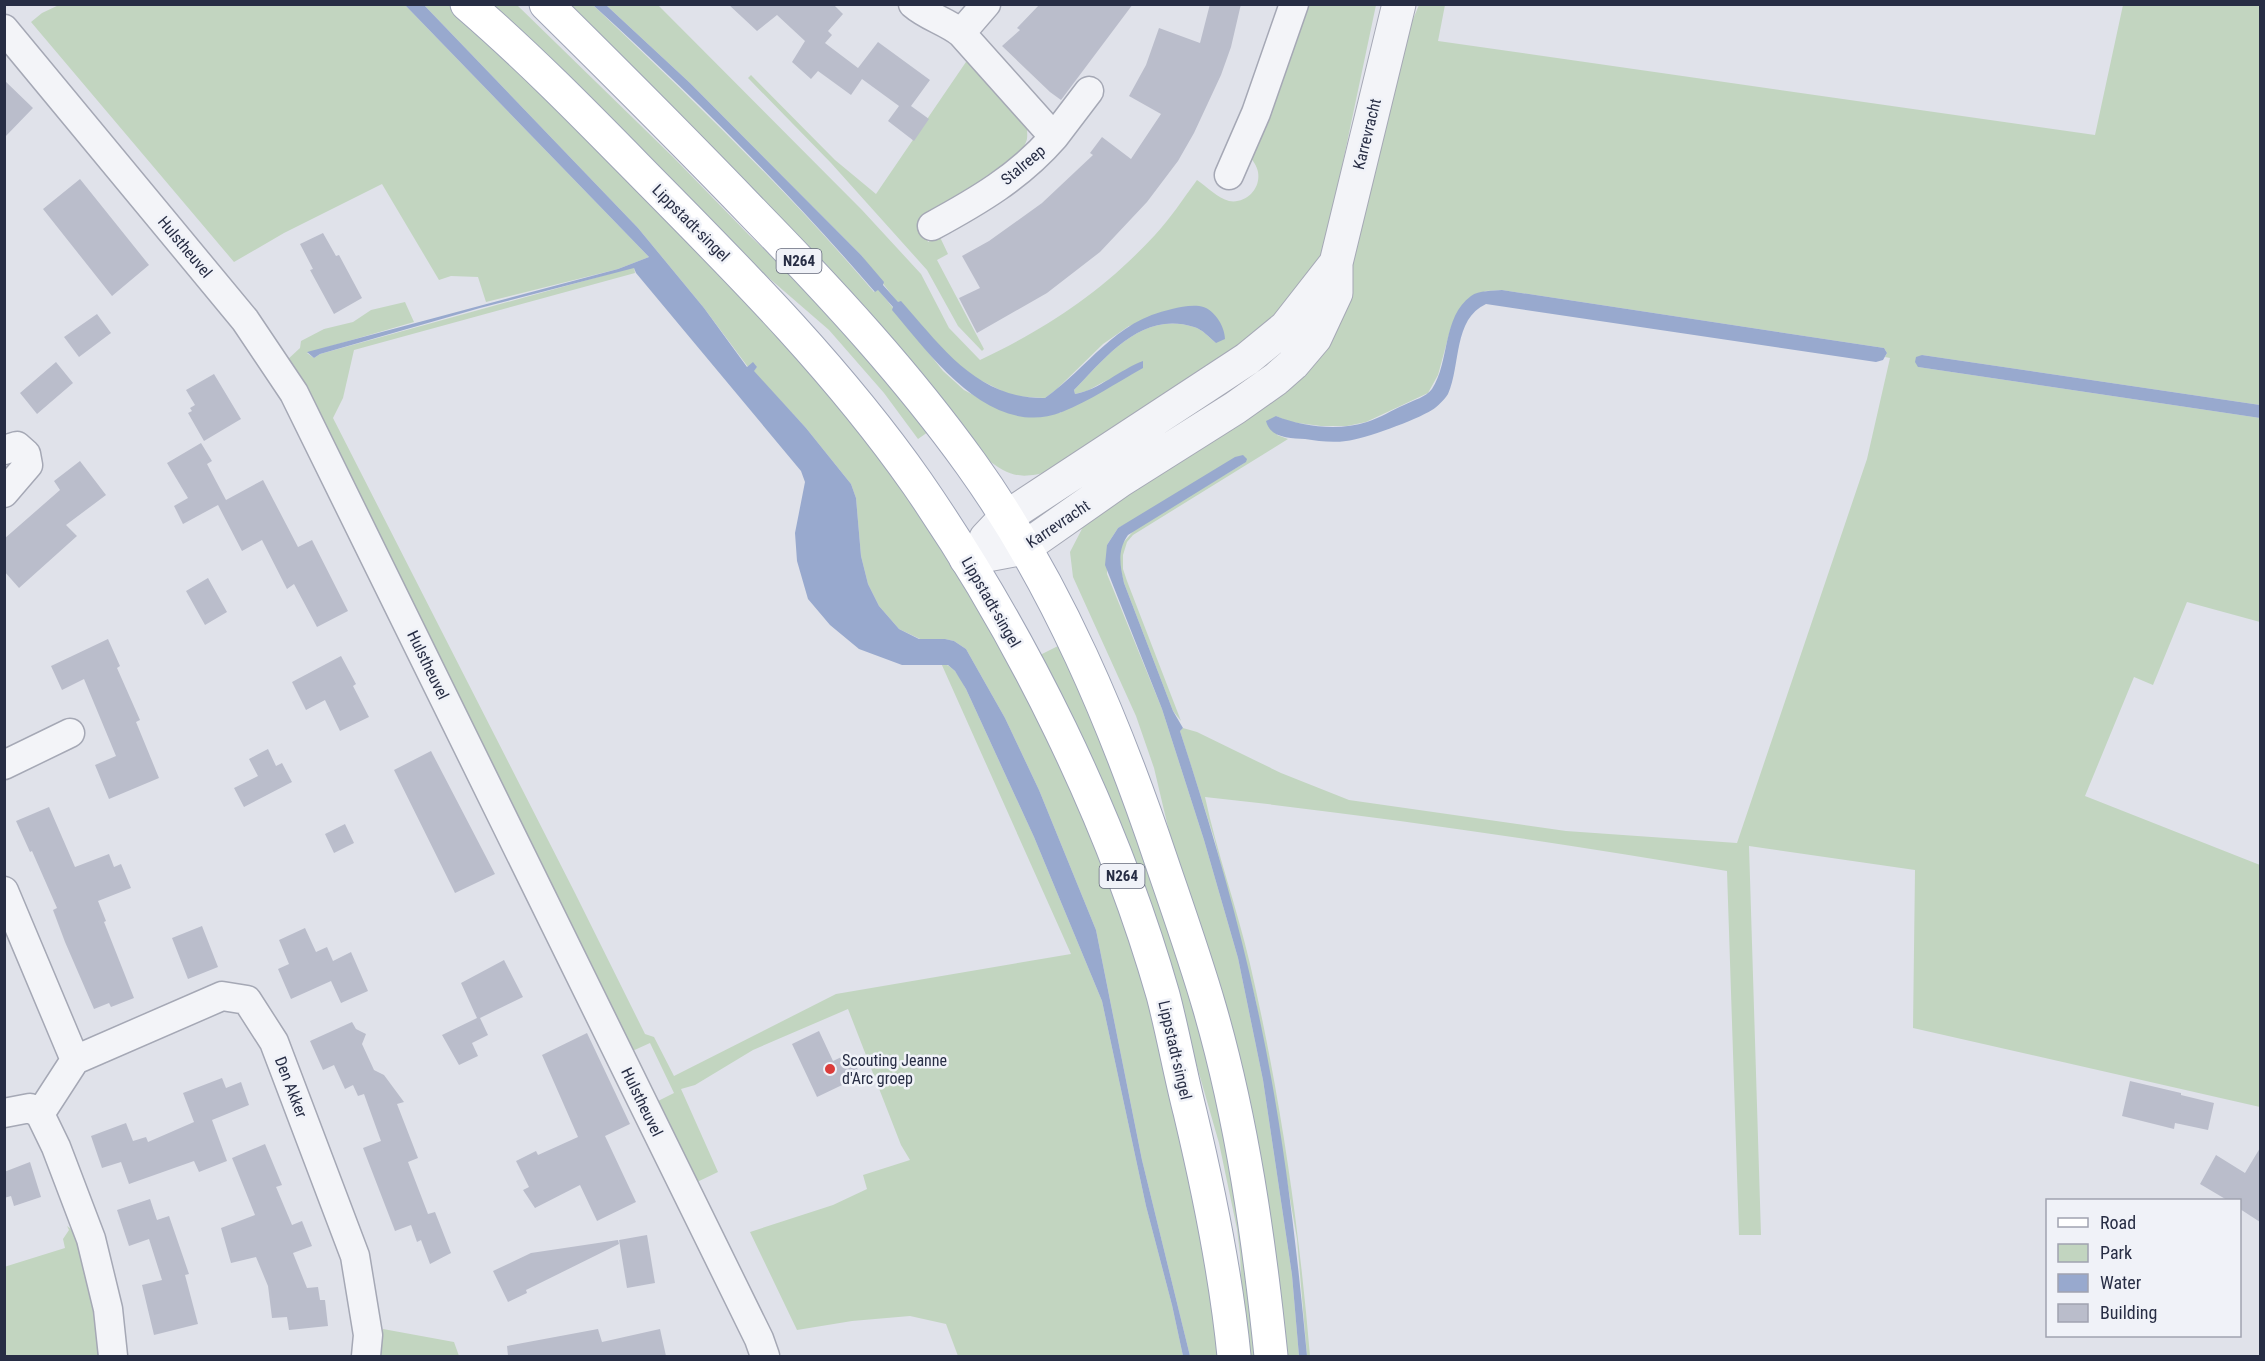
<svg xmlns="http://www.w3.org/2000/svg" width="2265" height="1361" font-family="'Roboto Condensed',sans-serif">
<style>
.green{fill:#c2d5c0}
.water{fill:#98a9ce}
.building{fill:#babdcb}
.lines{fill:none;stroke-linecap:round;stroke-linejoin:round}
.minor-casing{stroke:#a5a8b5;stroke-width:31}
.tertiary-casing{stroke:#a5a8b5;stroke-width:35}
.primary-casing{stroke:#9ea4b7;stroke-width:35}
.minor{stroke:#f3f4f8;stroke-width:28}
.tertiary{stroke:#f3f4f8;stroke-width:33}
.primary{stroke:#fff;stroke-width:33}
.poi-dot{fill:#db3c3a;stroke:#f0f2f8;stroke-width:2}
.labels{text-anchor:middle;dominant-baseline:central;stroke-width:5;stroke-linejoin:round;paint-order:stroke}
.shield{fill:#f0f2f8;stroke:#63687a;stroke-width:1.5}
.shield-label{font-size:15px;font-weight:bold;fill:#272d44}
.street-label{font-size:16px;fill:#272d44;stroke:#f0f2f8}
.poi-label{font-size:16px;fill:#272d44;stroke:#f0f2f8;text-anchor:start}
</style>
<rect width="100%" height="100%" fill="#e0e2ea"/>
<path class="green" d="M61,4l344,1 244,252 -31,12 -132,33 -8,-25 -27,-1 -12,4 -57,-96 -98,49 -50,29 -203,-240 11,-9z
M424,5h27l72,69 253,258 105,126 81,121 63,112 50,108 27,62 46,131 79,364h-37l-48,-196 -46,-230 -57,-140 -34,-72 -39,-69 -12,-8 -9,-2h-25l-21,-10 -20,-23 -11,-22 -7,-28 -5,-58 -5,-14 -45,-56 -53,-57 4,-4h-9l-44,-59 -66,-80z
M485,5h32l157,153 75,77 90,86 89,111 -10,7 -34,-46 -55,-63 -83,-72z
M558,5h35c97,92 194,185 281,287l4,-3 65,82 21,19 37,20 59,3 47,-33 -20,11 -12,3 -1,-4c32,-33 68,-80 120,-63 8,2 16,11 22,16l-3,-30 -84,13 -26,18 -46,45 -12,9 -33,-2 -36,-18 -22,-17 -56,-58 -37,-48 -171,-172 -84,-78h52l204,205 59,64 28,54 31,32c69,-33 122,-68 175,-125 15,-16 28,-36 42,-55 10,7 21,18 32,21 17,3 32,-12 29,-29 -1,-6 -5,-11 -9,-17l51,-150h76l-47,223 -8,26 -9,19 -44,58 -216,140c-32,8 -41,7 -68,-14z
M1419,5h26l-7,36 657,94 28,-130h137v400l-338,-50 -4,12 342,51v204l-73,-20 -34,83 -19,-8 -49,119 175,69v242l-347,-79 2,-158 -166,-24 12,389h-22l-12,-364c-174,-29 -347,-55 -522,-74 12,56 32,111 45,167 30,129 49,261 60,392h-3l-10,-117 -41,-237 -42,-164 -34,-107 3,-3 14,4 84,41 68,27 217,31 171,12 130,-384 23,-101 -5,-1 2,-4 -3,-5 -382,-58 -17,1 -34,36 -13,48 -10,18 -62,29 -19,4h-26l-31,-4 -14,-6 1,19 11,4 -155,96 -6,7 -4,13v14l4,12 54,140 -8,-10 -49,-128 -4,-15 -1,-13 4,-12 13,-15 110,-66 -128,66 -11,17v29l55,135 42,131 34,118 25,122 29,195 7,81h-20l-102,-491 -23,-97 -18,-52 -63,-139 -3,-25 14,-27 209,-153 113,-336z
M968,59l59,69c0,4 1,10 -1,14 -8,23 -83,64 -106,76l8,24 11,-7 9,19 -11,6 47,89 -2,2 -24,-25 -31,-56 -96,-107 -83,-85 3,-3 84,85 41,34z
M634,267l1,6 -281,77 -11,48 -10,20 242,475 70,141 9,3 20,39 162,-82 235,-40 -130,-291c14,3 19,15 25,26l68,148 68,164 44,205 26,99 11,51h-225l-12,-32 -36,-8 -58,5 -55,9 -47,-98 83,-27 34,-16 -4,-14 47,-15 -9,-15 -53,-136 -95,41 -58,35 -14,4 37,83 -23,11 -41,-80 20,-10 -24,-50 -22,10 -342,-692 14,-13 1,-7 23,-12 29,-7 18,-12 34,-8 9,20 -107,31 7,5 6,-4z
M1060,645l24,49 126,345 54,317h-19l-5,-102 -3,-25 -18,-86 -58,-202 -123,-285z
M67,1226l8,6 18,52 8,72h-96l-1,-89 61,-19 -2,-9 6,-9z
M383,1329l71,13 5,14h-79z"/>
<path class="water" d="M405,5h19l214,223 66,80 43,59 6,-5 4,5 -3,4 52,57 45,56 5,14 5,58 7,28 11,22 20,23 20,10h26l9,2 12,8 39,69 34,72 57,140 46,230 48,196h-7l-11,-51 -26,-99 -44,-205 -68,-164 -68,-148 -11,-18 -7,-6h-46l-43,-16 -29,-24 -22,-26 -11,-38 -2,-28 10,-51 -4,-11 -165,-198 -2,-5 -154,40 -160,46 -6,4 -7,-6 311,-83 31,-12z
M593,5h13l84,78 171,172 23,27 -1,3 15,17 3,-1c41,46 76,98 144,97 44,-31 69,-77 127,-89 8,-2 18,-4 27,-3 14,1 26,20 26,33l-9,4c-6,-5 -14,-14 -22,-16 -52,-17 -88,30 -120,63l1,4c24,-4 44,-24 68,-33v7c-27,15 -53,33 -81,44 -71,28 -131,-56 -170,-102l1,-3 -15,-17 -3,2c-88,-102 -183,-197 -282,-287z
M1502,290l382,58 3,5 -4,7 -7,2 -390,-58c-33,15 -25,61 -38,90 -3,5 -11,13 -16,16 -16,10 -67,29 -86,31 -14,2 -28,0 -41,-2 -15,-1 -35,-1 -39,-18l10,-5c27,11 63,15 91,6 13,-4 25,-12 37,-17 10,-5 22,-8 28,-16 18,-27 10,-72 39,-93 8,-6 22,-5 31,-6z
M1922,355l338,50v13l-342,-51 -3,-5 1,-5z
M1243,455l4,4 -1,3 -118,73c-11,16 -8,30 -4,48l49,128 10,17 -3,3c29,89 56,179 76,271 26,117 40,236 51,354h-8l-7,-81 -29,-195 -25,-122 -34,-118 -42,-131 -57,-144 2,-20 11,-17 117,-71z"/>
<path class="building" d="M728,4h105l10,10 -15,17 4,4 -7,8 33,25 20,-26 52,38 -19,26 18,13 -15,22 -26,-20 11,-15 -37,-27 -11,16 -33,-24 -7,8 -19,-17 13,-21 -28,-26 -20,16z
M1040,4h93l-72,96 -11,-8 -48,-46 18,-16 -3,-2z
M1210,4h31l-10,43 -10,28 -27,58 -16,28 -31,41 -47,50 -53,41 -70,40 -18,-35 21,-10 -18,-32 27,-15 53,-38 51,-48 -3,-2 12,-16 29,22 30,-45 -32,-18 17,-31 13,-37 41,15z
M4,80l29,28 -29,30z
M80,179l69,86 -37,31 -69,-87z
M323,233l13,23 3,-1 23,43 -28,16 -24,-44 3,-1 -13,-25z
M97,314l14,19 -32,24 -15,-20z
M56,362l17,21 -36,31 -17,-21z
M214,374l27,45 -37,22 -16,-28 4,-2 -2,-3 5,-3 -9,-15z
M201,443l11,18 -5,3 19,36 37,-20 35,67 14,-7 36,71 -31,16 -23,-43 -7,5 -25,-49 -20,11 -24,-46 -35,19 -9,-18 14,-8 -21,-35z
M80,461l26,34 -40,30 11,11 -58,52 -15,-17v-32l56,-49 -6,-9z
M208,578l19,34 -22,13 -19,-34z
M108,639l12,27 -3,2 23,52 -4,2 23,56 -50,21 -14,-34 21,-9 -32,-77 -22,11 -11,-24z
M341,656l15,28 -3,2 16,31 -29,14 -15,-31 -19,10 -14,-28z
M268,749l8,17 6,-3 10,19 -48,25 -10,-19 24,-12 -9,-17z
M431,751l64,123 -40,19 -61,-123z
M49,807l26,60 34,-13 5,13 7,-3 10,24 -33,13 8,20 -2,1 30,76 -23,9 -2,-4 -15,6 -29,-67 -12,-32 4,-2 -25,-57 -2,1 -14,-31z
M345,824l9,19 -20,10 -9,-19z
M202,926l16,41 -30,12 -16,-41z
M305,928l11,24 11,-5 6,14 18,-9 17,39 -27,12 -10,-22 -40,18 -13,-30 11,-5 -10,-24z
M504,960l19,37 -43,21 8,17 -16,8 6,13 -19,9 -17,-30 35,-17 -16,-35z
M352,1022l4,7 10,5 -4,10 12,26 10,5 20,27 -7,2 21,54 -10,4 20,52 7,-2 16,41 -21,11 -9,-24 -4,2 -6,-17 -16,6 -32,-83 18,-7 -17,-47 -6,2 -5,-11 -8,4 -11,-24 -11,5 -13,-29z
M819,1031l14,30 17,-8 11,23 -44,21 -25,-53z
M587,1033l43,91 -25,12 31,66 -39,19 -17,-36 -45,23 -12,-18 6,-3 -13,-26 20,-10 2,4 40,-18 -36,-82z
M222,1078l4,10 15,-6 8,23 -37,15 15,41 -28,11 -5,-11 -65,23 -8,-22 -19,6 -11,-32 35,-13 7,18 13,-4 2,5 46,-20 -11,-29z
M2130,1081l51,12v2l33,8 -6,27 -33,-7 -1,6 -52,-13z
M265,1144l17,41 -6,2 16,38 10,-4 10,25 -19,7 14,35 11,-1 2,13h5l3,26 -39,4 -2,-13 -15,1 -4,-32 -12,-29 -25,6 -10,-35 34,-13 -23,-57z
M2260,1148v74l-20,-13v-9h-13l-27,-16 16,-29 29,18z
M30,1162l11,35 -27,9 -3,-10 -7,2v-26z
M150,1199l7,21 12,-4 20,58 -4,1 13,49 -44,11 -12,-50 20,-5 -13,-41 -20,7 -12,-36z
M647,1235l8,48 -28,5 -8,-48z
M618,1240l1,4 -93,46 1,3 -19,9 -15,-31 38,-18z
M598,1329l4,13 58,-13 6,27h-158l-1,-10z"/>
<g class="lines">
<defs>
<path id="minor" d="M913,4c15,13 33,17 48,29l25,-29
M4,29l241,291 49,73 465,946 6,17
M1054,137l35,-46
M1229,175l27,-62 38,-109
M932,226c46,-25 87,-49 122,-89l-93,-104
M4,450l13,-4 9,8 2,11 -24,28
M4,765l66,-32
M4,891l71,169 -35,54 16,33 35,92 17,70 5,47
M75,1060l147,-64 25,4 27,42 81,214 13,79 -2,21
M4,1113l26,-5 10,6"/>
<path id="tertiary" d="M986,538l19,-20 242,-159 39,-32 50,-64
M966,559l58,-11 97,-68 114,-72 41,-29 17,-15 22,-26 21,-45v-30l63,-259"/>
<path id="primary" d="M467,4c66,57 124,117 185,179 94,95 188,190 265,300 105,152 195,334 246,512 10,38 17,78 27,117 19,80 36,162 44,244
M546,4c72,71 143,142 212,214 76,78 149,157 213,246 86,120 144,259 191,399 16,47 33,95 47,143 33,113 50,233 62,350"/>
</defs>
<use href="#minor" class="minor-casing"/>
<use href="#tertiary" class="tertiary-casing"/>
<use href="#primary" class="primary-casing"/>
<use href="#minor" class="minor"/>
<use href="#tertiary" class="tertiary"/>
<use href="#primary" class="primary"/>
</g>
<circle class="poi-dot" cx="830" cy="1069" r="6"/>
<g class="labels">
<g class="shield">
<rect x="776.5" y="249" width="45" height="24" rx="4.5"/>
<rect x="1099.5" y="864" width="45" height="24" rx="4.5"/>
</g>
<g class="shield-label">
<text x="799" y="261">N264</text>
<text x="1122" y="876">N264</text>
</g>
<g class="street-label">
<text transform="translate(1367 134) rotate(-76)">Karrevracht</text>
<text transform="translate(1023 165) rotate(-40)">Stalreep</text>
<text transform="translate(691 223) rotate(45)">Lippstadt-singel</text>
<text transform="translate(185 247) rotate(50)">Hulstheuvel</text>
<text transform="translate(1058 524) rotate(-34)">Karrevracht</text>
<text transform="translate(991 602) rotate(60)">Lippstadt-singel</text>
<text transform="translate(428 665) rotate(64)">Hulstheuvel</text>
<text transform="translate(1175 1050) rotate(77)">Lippstadt-singel</text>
<text transform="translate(291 1087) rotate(69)">Den Akker</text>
<text transform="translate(642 1102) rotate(64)">Hulstheuvel</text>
</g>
<g class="poi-label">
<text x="842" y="1060">Scouting Jeanne<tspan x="842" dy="18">d'Arc groep</tspan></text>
</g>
</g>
<rect width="2265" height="1361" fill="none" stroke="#272d44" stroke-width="12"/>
<rect x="2046" y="1199" width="195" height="138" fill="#f0f2f8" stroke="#a0a3b0" stroke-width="1.5"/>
<rect x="2058" y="1218" width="30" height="9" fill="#ffffff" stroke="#a0a3b0" stroke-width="1.5"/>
<text x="2100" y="1229" font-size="18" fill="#272d44">Road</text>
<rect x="2058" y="1244" width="30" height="18" fill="#c2d5c0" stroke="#a0a3b0" stroke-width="1.5"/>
<text x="2100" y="1259" font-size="18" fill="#272d44">Park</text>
<rect x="2058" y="1274" width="30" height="18" fill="#98a9ce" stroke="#a0a3b0" stroke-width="1.5"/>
<text x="2100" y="1289" font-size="18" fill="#272d44">Water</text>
<rect x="2058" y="1304" width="30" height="18" fill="#babdcb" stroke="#a0a3b0" stroke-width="1.5"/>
<text x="2100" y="1319" font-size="18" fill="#272d44">Building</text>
</svg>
